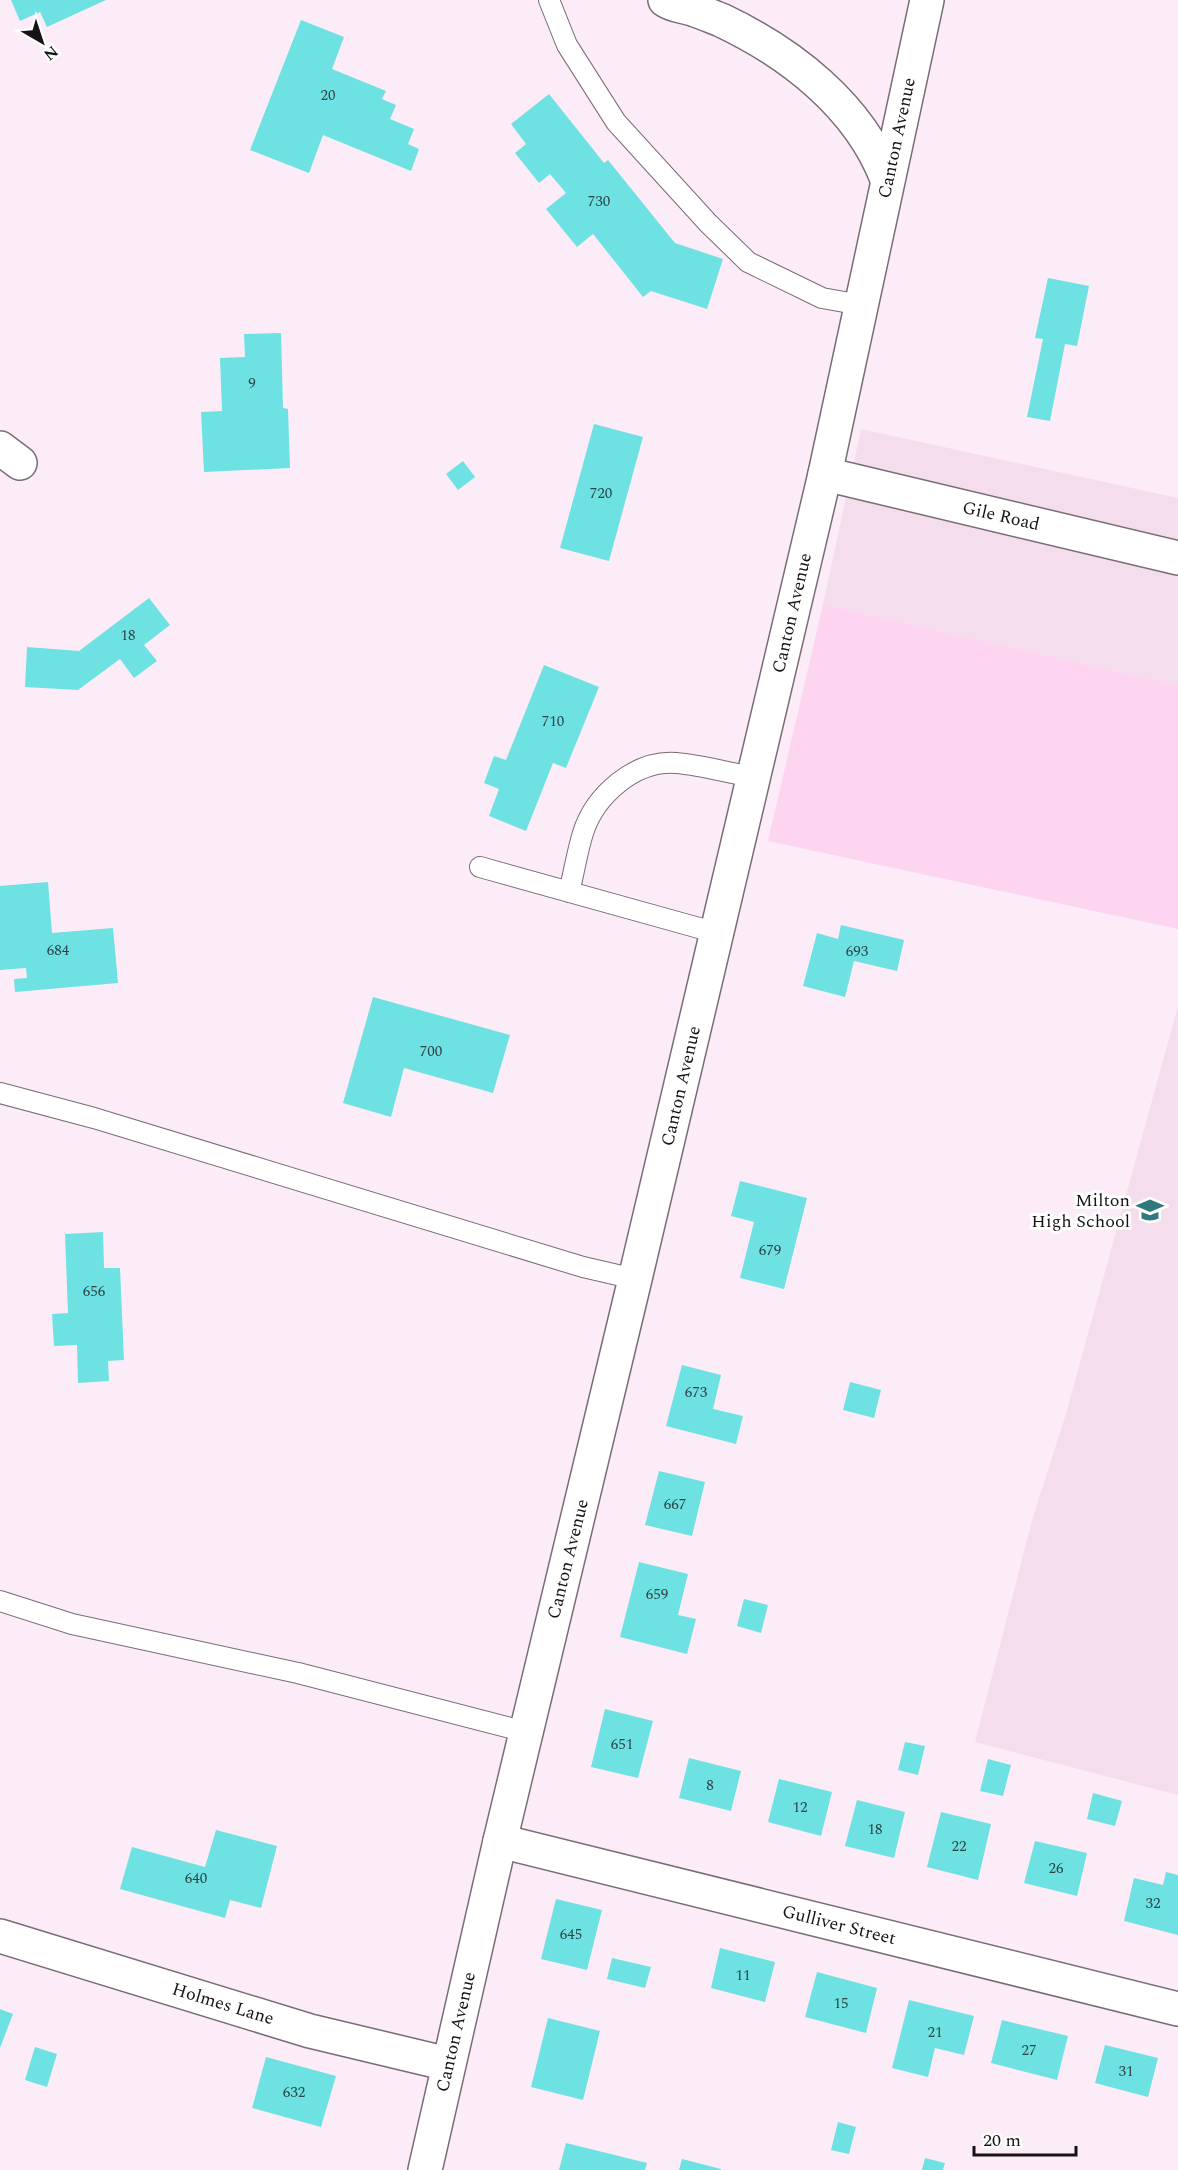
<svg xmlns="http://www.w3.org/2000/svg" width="1178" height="2170" font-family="Spectral,serif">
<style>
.built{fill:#f4dded}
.green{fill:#fdd5f1}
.building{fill:#6ee1e2}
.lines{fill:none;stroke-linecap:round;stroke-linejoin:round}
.lane-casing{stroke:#7a6c76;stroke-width:22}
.street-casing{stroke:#7a6c76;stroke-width:36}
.secondary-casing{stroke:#7a6c76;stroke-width:36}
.lane{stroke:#fff;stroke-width:20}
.street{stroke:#fff;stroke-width:33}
.secondary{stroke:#fff;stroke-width:33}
.labels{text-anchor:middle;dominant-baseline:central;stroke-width:6;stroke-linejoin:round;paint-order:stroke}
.number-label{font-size:15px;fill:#2d4648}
.street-label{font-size:18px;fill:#171215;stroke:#fefefe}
.poi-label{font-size:18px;fill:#171215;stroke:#fefefe;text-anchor:end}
</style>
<rect width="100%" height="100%" fill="#fcecf7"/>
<path class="built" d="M861,429l317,69v187l-355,-81z
M1178,1006v789l-203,-53 58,-225 33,-103z"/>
<path class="green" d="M823,604l355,81v244l-410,-88z"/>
<path class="building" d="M11,0h95l-59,27 -7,-15 -20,9z
M301,20l43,17 -12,32 54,22 -4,8 14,6 -6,14 24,10 -6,15 11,5 -8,22 -88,-36 -14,38 -59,-23z
M549,94l55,69 4,-3 67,83 48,16 -16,50 -56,-18 -8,6 -50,-63 -16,13 -31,-38 20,-16 -16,-19 -11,9 -24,-30 11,-9 -15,-20z
M1048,278l41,8 -12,60 -12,-2 -15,77 -23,-4 16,-78 -8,-1z
M281,333l2,75 5,1 2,59 -86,4 -3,-60 21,-1 -2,-53 25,-1 -1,-23z
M594,424l49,13 -34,124 -49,-13z
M463,461l12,16 -17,13 -12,-16z
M149,598l21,27 -26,20 13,16 -23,17 -14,-19 -42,31 -53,-3 2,-40 52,4z
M544,665l55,22 -33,81 -13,-5 -27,68 -37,-15 10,-27 -15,-6 10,-27 12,4z
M48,882l4,51 61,-5 5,55 -103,9 -1,-13 13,-1 -1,-10 -26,2v-84z
M841,925l63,15 -7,31 -43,-10 -9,36 -42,-11 14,-53 21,6z
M373,997l137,38 -17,58 -89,-25 -13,49 -48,-14z
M740,1181l67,17 -23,91 -44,-11 14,-56 -23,-6z
M103,1232l1,36h16l4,92 -16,1 1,20 -31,2 -1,-38 -23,1 -2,-32 16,-1 -3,-79z
M682,1365l39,10 -8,34 30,7 -7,28 -70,-18z
M850,1382l31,8 -7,28 -31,-8z
M659,1471l46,11 -13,54 -47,-11z
M639,1562l49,12 -10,41 18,4 -9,35 -67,-17z
M744,1599l24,6 -7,28 -24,-7z
M605,1709l48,12 -15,57 -47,-11z
M905,1742l20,4 -7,29 -20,-5z
M689,1758l52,13 -10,40 -52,-13z
M988,1759l23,6 -8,31 -23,-5z
M779,1779l53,13 -11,44 -53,-14z
M1093,1793l29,8 -7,25 -28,-7z
M857,1800l48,12 -11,46 -49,-12z
M941,1812l50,12 -13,56 -51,-13z
M216,1830l61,16 -16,62 -31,-8 -5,18 -105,-29 12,-42 73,20z
M1035,1841l52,12 -10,43 -53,-13z
M1166,1872l12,3v60l-54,-14 10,-43 29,7z
M556,1899l46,11 -15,60 -46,-11z
M720,1948l55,14 -10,40 -54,-14z
M612,1958l39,9 -6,21 -38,-9z
M817,1972l60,16 -11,45 -61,-16z
M909,2000l65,16 -10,39 -29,-7 -7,29 -36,-9z
M0,2009l13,5 -13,34z
M548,2018l52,13 -17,69 -52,-13z
M1002,2020l66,16 -11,44 -66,-17z
M1105,2045l53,13 -10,39 -53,-14z
M35,2047l22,7 -10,33 -22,-7z
M266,2057l70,19 -15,51 -69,-19z
M838,2122l18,5 -7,27 -18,-4z
M566,2143l81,20 -2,7h-86z
M925,2158l20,5 -2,7h-21z
M682,2159l39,10v1h-42z"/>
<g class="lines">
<defs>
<path id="lane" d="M549,0l18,45 49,77 92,101 40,39 74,36 39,7
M480,867l237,66
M569,892c5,-19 8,-40 14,-59 12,-38 52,-73 93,-70 26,2 52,10 78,14
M0,1093l94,25 489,149 52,12
M0,1601l72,23 226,49 228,59"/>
<path id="street" d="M665,0c8,6 20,6 30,10 9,3 18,7 26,10 70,33 138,86 166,159
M0,448l20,15
M825,474l353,84
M500,1841l678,168
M0,1936l310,95 138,33"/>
<path id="secondary" d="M425,2170l75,-329 135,-562 190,-805 102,-474"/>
</defs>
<use href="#lane" class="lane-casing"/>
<use href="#street" class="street-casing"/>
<use href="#secondary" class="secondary-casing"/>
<use href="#lane" class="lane"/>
<use href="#street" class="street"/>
<use href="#secondary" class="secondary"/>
</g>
<defs>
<symbol id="school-bare" viewBox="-9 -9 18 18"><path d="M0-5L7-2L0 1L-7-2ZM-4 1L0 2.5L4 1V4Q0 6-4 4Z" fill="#30797a" stroke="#fefefe" stroke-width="2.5" paint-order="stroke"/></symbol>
</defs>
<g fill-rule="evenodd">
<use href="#school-bare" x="1131" y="1191" width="38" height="38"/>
</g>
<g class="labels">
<g class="number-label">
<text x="328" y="95">20</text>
<text x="599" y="201">730</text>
<text x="252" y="383">9</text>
<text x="601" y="493">720</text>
<text x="128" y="635">18</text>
<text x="553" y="721">710</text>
<text x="58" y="950">684</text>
<text x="857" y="951">693</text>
<text x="431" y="1051">700</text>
<text x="770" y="1250">679</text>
<text x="94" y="1291">656</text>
<text x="696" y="1392">673</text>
<text x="675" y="1504">667</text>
<text x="657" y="1594">659</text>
<text x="622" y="1744">651</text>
<text x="710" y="1785">8</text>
<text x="800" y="1807">12</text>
<text x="875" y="1829">18</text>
<text x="959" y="1846">22</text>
<text x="1056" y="1868">26</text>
<text x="196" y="1878">640</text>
<text x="1153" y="1903">32</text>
<text x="571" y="1934">645</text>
<text x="743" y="1975">11</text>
<text x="841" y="2003">15</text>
<text x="935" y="2032">21</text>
<text x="1029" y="2050">27</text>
<text x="1126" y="2071">31</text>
<text x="294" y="2092">632</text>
</g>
<g class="street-label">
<text transform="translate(897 138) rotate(-78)">Canton Avenue</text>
<text transform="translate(1001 516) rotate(13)">Gile Road</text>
<text transform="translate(792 613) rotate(-77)">Canton Avenue</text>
<text transform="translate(681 1086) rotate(-77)">Canton Avenue</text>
<text transform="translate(568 1559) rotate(-76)">Canton Avenue</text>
<text transform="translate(839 1925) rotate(14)">Gulliver Street</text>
<text transform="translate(223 2004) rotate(17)">Holmes Lane</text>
<text transform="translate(456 2032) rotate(-77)">Canton Avenue</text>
</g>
<g class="poi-label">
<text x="1130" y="1200">Milton<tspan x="1130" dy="21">High School</tspan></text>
</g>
</g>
<g transform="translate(42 42) rotate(141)" stroke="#fefefe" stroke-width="4.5" paint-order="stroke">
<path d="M0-4.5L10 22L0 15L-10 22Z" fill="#171215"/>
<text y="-9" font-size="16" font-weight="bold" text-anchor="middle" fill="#171215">N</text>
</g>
<path d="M974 2146v9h102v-9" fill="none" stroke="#171215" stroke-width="3"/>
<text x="983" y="2146" font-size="18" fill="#171215" stroke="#fefefe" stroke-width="4.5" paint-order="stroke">20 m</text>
</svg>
